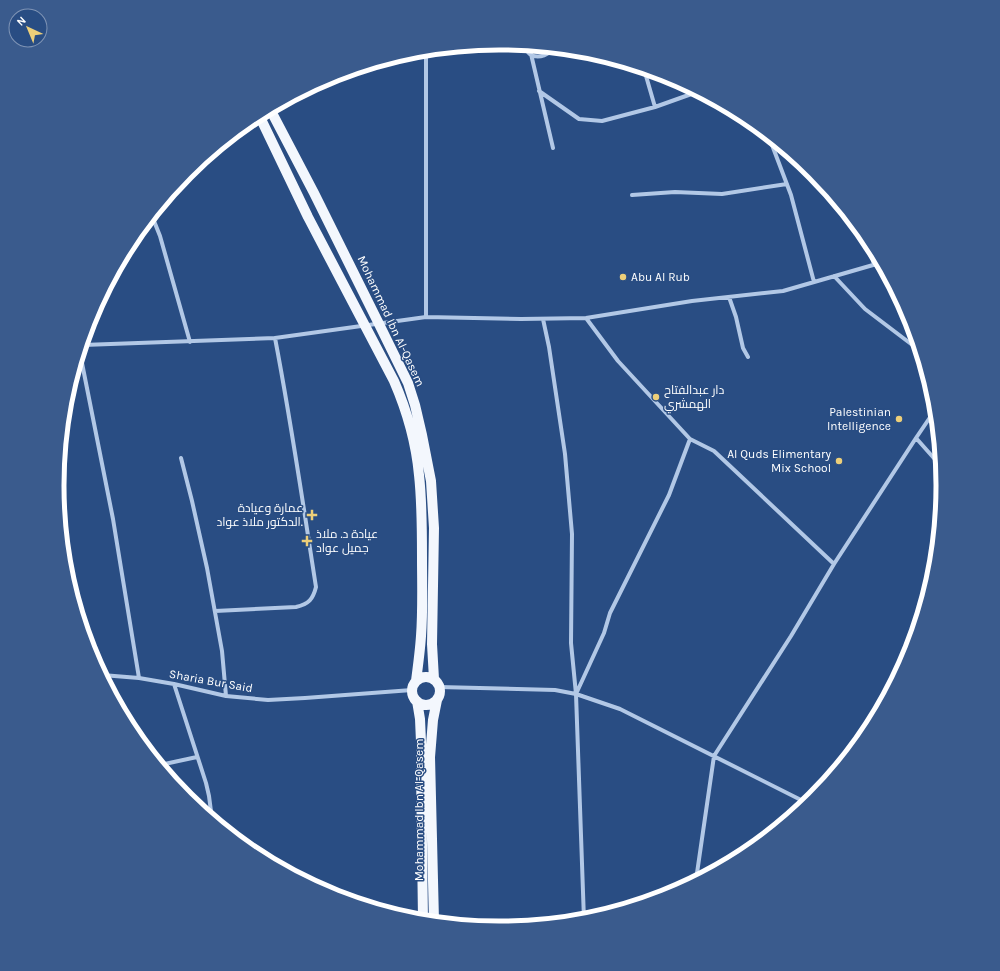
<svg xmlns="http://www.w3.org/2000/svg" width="1000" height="971" font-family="Karla,Cairo,sans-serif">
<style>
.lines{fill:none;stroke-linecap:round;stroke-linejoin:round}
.street{stroke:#b2c8e6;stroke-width:4}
.primary{stroke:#f3f7fd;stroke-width:10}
.poi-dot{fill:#edcf79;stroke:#294d83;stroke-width:1.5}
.labels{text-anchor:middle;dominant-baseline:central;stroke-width:3;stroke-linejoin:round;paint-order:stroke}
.poi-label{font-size:12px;fill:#fff;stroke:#294d83;text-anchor:start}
.street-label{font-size:12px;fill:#fff;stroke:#294d83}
.rim{fill:none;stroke:#fff;stroke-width:5}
</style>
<rect width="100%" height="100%" fill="#294d83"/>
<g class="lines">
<path class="street" d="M522,45c3,3 6,8 9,10 9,4 18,-1 24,-7
M531,54l22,94
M644,69l11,38
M539,91l40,28 23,2 53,-14 42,-15
M769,137l22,58 23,87
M632,195l43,-3 47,2 65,-10
M152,216l8,20 30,106
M868,239l6,26
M834,276l31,33 54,41
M729,297l7,20 7,31 5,9
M426,317v-267
M586,318l32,43 72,78 24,12 120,113
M543,319l6,28 16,107 7,80 -1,109 5,51 8,226
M83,345l192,-7 151,-21 95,2 65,-1 106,-17 91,-10 97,-28
M80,353l33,166 26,159
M916,438l24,27
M181,458l11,43 15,67 15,83 4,45
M215,611l81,-4c13,-3 17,-8 20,-20 -13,-83 -25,-166 -41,-249
M102,675l37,3 35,6 52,12 42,4 37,-2 107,-8
M174,684l32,99 3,13 3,23
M439,687l116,3 21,4 44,15 187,94
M576,694l28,-61 6,-20 59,-118 21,-56
M160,765l37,-8
M696,880l18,-124 77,-120 43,-72 82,-126 19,-28"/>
<path class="primary" d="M270,109l44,84 65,131 29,59 7,22 7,30 9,46 3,47 -2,116 2,35
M259,115l49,102 86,164c13,30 22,61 25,94 3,27 3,55 3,82 0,26 1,53 -1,79 -1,15 -3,30 -5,45
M412 691a14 14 0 1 1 28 0a14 14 0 1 1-28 0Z
M417,701l3,18 1,23v29l2,149
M434,921l-4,-164 3,-37 4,-20"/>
</g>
<g class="poi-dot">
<circle cx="623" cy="277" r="4"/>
<circle cx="656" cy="397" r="4"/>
<circle cx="899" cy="419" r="4"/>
<circle cx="839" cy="461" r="4"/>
<path d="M310 509h4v4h4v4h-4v4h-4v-4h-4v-4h4z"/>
<path d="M305 535h4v4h4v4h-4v4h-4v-4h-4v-4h4z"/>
</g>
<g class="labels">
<g class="poi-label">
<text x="631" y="277">Abu Al Rub</text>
<text x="664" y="390">دار عبدالفتاح<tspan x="664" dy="14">الهمشري</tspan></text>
<text x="891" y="412" text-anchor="end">Palestinian<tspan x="891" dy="14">Intelligence</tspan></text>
<text x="831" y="454" text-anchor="end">Al Quds Elimentary<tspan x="831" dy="14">Mix School</tspan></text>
<text x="303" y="508" text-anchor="end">عمارة وعيادة<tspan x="303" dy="14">الدكتور ملاذ عواد.</tspan></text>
<text x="316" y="534">عيادة د. ملاذ<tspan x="316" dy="14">جميل عواد</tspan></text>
</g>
<g class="street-label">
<text transform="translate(391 321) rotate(65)">Mohammad Ibn Al-Qasem</text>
<text transform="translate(211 681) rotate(10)">Sharia Bur Said</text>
<text transform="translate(419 810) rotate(-90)">Mohammad Ibn Al-Qasem</text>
</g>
</g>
<path d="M0 0H1000V971H0ZM499 50H501A435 435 0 0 1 936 485V486A435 435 0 0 1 501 921H499A435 435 0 0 1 64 486V485A435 435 0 0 1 499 50Z" fill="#3a5b8d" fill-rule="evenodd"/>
<path class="rim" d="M499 50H501A435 435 0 0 1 936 485V486A435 435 0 0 1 501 921H499A435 435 0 0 1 64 486V485A435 435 0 0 1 499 50Z"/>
<g transform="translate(28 28) rotate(316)"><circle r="19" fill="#294d83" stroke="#7f94b5"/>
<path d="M0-3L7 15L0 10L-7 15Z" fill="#edcf79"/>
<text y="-6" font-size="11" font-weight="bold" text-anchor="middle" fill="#ffffff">N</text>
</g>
</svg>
